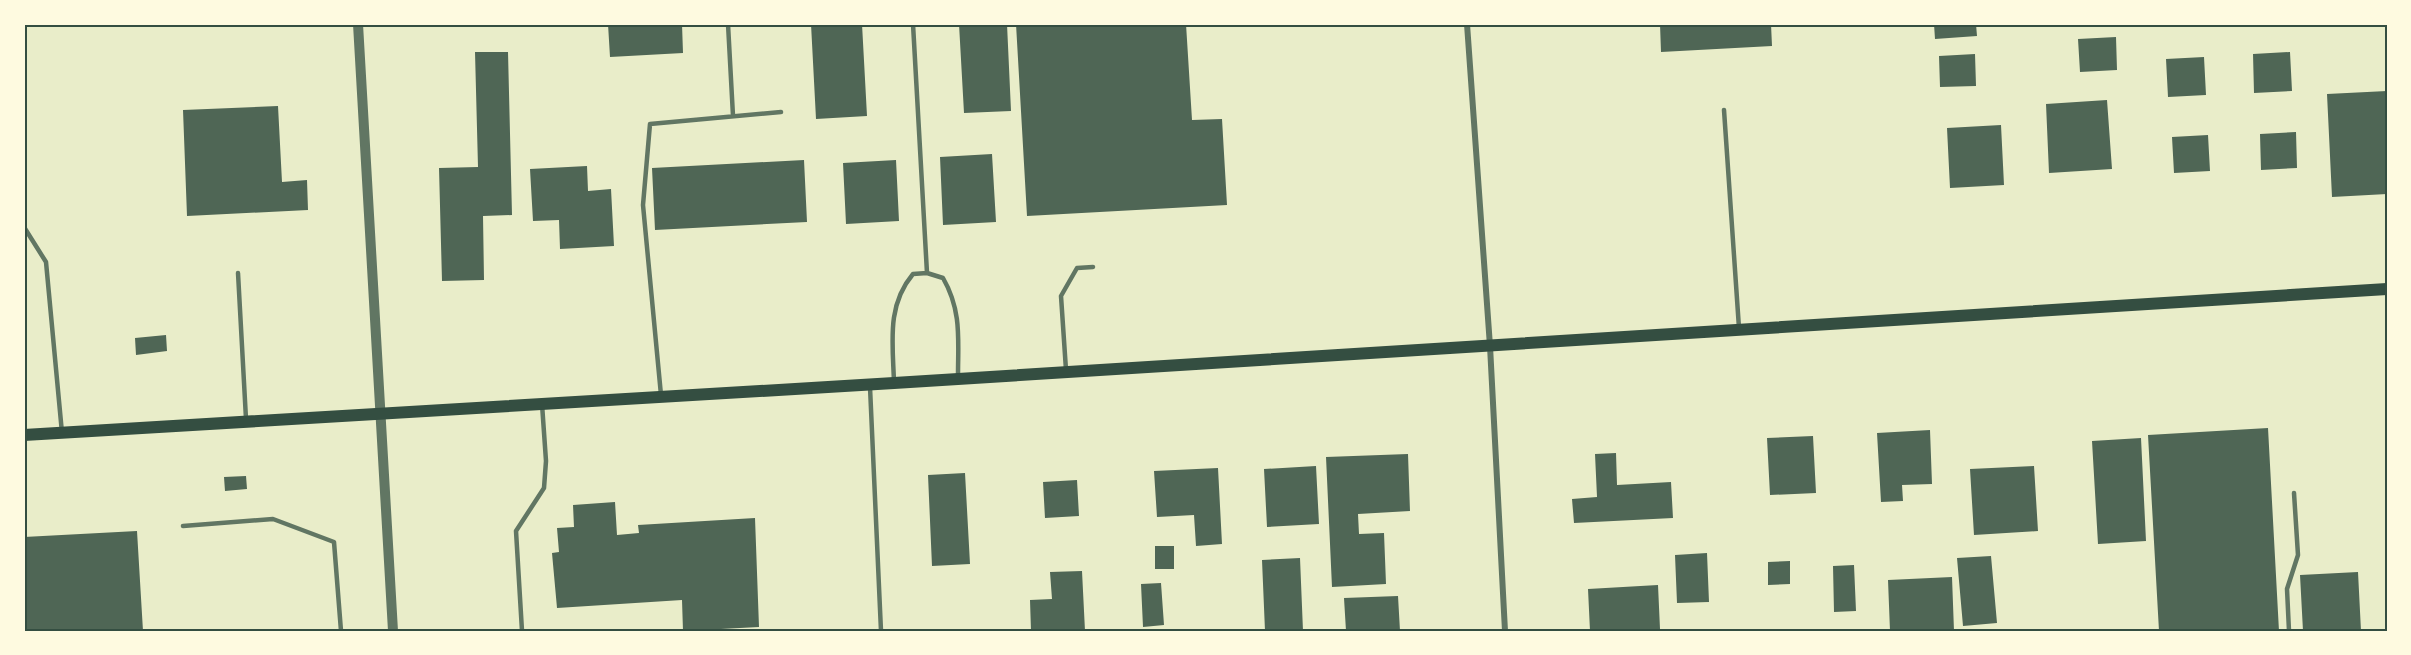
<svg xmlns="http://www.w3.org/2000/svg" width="2411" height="655" font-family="Poppins,sans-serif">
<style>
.building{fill:#4f6655}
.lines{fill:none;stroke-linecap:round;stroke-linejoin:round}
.service{stroke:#617663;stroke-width:4.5}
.minor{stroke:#617663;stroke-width:6}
.tertiary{stroke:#617663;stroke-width:10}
.secondary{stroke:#344e41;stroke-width:12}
.neatline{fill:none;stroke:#344e41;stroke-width:2}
</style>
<rect width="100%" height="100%" fill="#e9edc9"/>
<path class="building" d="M608,24h74l1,29 -73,4z
M811,24h51l5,92 -51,3z
M959,24h48l4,87 -47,2z
M1016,24h170l6,96 30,-1 5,86 -200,11z
M1660,24h111l1,22 -111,6z
M1934,24h42l1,12 -42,3z
M2116,37l1,33 -37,2 -2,-33z
M475,52h33l4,163 -29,1 1,64 -42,1 -3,-113 39,-1z
M2290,52l2,39 -38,2 -1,-39z
M1975,54l1,32 -36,1 -1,-31z
M2204,57l2,38 -38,2 -2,-38z
M2387,91v103l-55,3 -5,-103z
M2107,100l5,69 -63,4 -3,-69z
M278,106l4,76 25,-2 1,30 -121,6 -4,-106z
M2001,125l3,60 -54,3 -3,-60z
M2296,132l1,36 -36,2 -1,-36z
M2208,135l2,36 -36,2 -2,-36z
M992,154l4,68 -53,3 -3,-68z
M804,160l3,62 -152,8 -3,-62z
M896,160l3,61 -53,3 -3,-61z
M587,166l1,25 23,-2 3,57 -54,3 -1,-29 -26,1 -3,-52z
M166,335l1,16 -31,4 -1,-17z
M2268,428l11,203h-120l-11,-196z
M1930,430l2,54 -30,1 1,16 -22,1 -4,-69z
M1813,436l3,57 -46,2 -3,-57z
M2141,438l5,103 -48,3 -6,-103z
M1616,453l1,32 54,-3 2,36 -99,5 -2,-24 25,-2 -2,-43z
M1408,454l2,57 -52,3 1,20 25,-1 2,51 -54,3 -6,-130z
M1316,466l3,58 -52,3 -3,-58z
M2034,466l4,65 -64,4 -4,-66z
M1218,468l4,76 -26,2 -2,-31 -37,2 -3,-46z
M965,473l5,91 -38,2 -4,-91z
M246,476l1,13 -22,2 -1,-14z
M1077,480l2,36 -34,2 -2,-36z
M615,502l2,33 22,-2 -1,-8 117,-7 4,109 -76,4 -1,-31 -125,8 -5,-55 7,-1 -2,-24 17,-1 -1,-22z
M137,531l6,100h-119v-94z
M1155,546h19v23h-19z
M1707,553l2,49 -32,1 -2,-48z
M1991,556l6,67 -34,3 -6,-68z
M1300,558l3,73h-38l-3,-71z
M1790,561v23l-22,1v-23z
M1854,565l2,46 -22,1 -1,-46z
M1082,571l3,60h-54l-1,-31 22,-1 -2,-27z
M2358,572l3,59h-58l-3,-56z
M1952,577l2,54h-64l-2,-51z
M1161,583l3,42 -21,2 -2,-43z
M1658,585l2,44 -70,2 -2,-42z
M1398,596l2,35h-54l-2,-33z"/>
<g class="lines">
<path class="service" d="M728,24l5,92
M913,24l14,249
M1724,110l15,218
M24,227l22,35 16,171
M238,273l8,146
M1066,370l-5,-74 16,-28 16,-1
M894,383c-1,-39 -8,-77 19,-109l14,-1 16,5c19,33 15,62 15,98
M870,387l11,244
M661,395l-18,-190 7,-81 131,-12
M183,526l90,-7 61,23 7,89
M522,631l-6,-100 28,-43 2,-27 -4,-57
M2289,631l-2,-42 11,-34 -4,-62"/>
<path class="minor" d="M1467,24l23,322 15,285"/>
<path class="tertiary" d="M358,24l35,607"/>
<path class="secondary" d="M24,435l870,-52 1493,-94"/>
</g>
<rect width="2411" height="655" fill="none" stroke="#fefae0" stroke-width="51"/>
<rect x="26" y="26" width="2360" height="604" class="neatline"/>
</svg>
